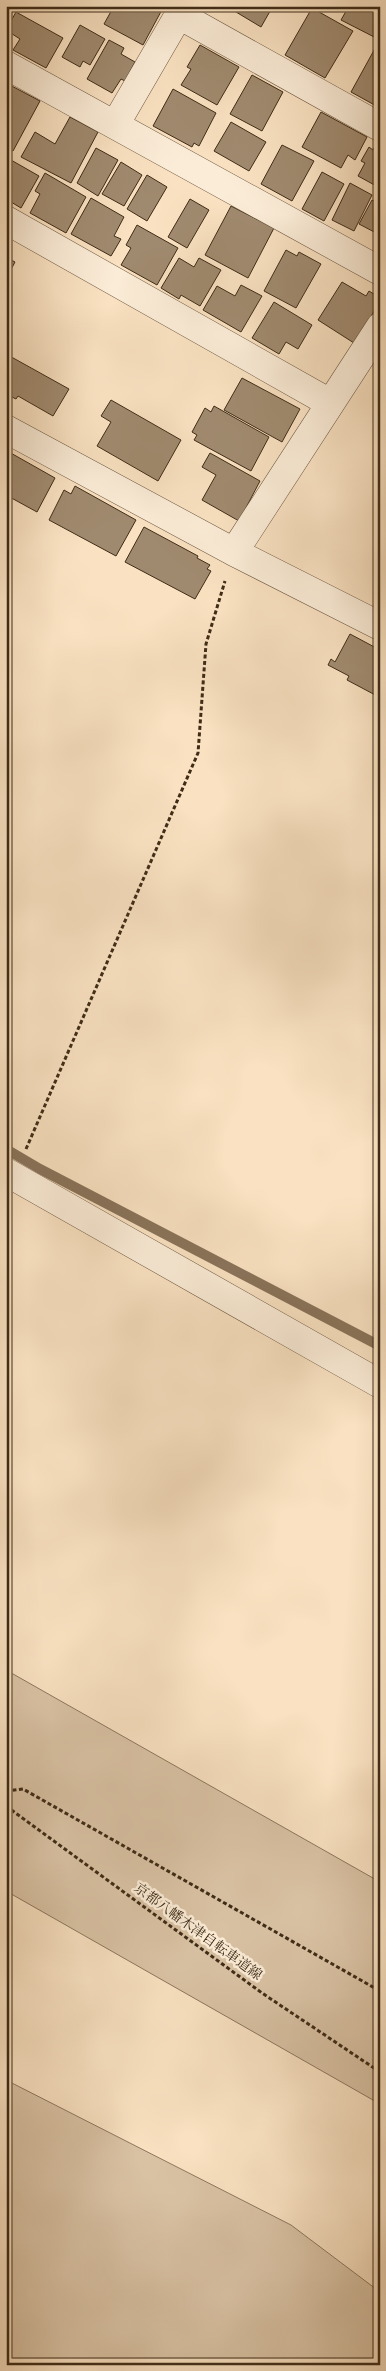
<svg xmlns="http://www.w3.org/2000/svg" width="386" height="2371" font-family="'IM FELL English','Noto Serif JP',serif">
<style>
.green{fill:#d9c2a4;stroke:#8c775e}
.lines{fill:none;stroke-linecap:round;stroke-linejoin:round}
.stream{stroke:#89735a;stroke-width:10}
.building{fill:#a08a6f;stroke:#3f2c17}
.street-casing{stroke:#6e5942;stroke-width:29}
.path{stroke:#3f2c17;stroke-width:3;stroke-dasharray:4 2.5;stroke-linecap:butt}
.street{stroke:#fbecd7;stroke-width:28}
.labels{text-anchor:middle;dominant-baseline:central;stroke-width:5;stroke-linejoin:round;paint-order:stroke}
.street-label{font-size:14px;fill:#3f2c17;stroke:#fbecd7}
</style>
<rect width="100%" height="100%" fill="#f9e1c1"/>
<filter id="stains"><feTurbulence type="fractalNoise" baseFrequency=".004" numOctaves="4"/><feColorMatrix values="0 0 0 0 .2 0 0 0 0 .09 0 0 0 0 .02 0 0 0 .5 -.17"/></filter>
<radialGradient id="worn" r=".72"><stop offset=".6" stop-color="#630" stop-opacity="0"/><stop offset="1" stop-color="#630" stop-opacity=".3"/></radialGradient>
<path class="green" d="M6,1670l374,212v222l-374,-213z
M6,2080l285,145 89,67v73h-374z"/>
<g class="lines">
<path class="stream" d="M6,1149l34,20 340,177"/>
</g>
<path class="building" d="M114,6h50l-21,39 -39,-21z
M226,6h47l-12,21z
M349,6h31v34l-39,-20z
M312,8l41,23 -28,47 -40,-23z
M16,12l47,26 -17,30 -33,-18 7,-11 -14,-9z
M80,25l25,14 -15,26 -7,-4 -3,6 -18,-10z
M109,40l15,8 -3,6 14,8 -10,19 -4,-2 -9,14 -25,-14z
M378,43l2,2v63l-29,-16z
M200,45l39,22 -22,38 -36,-20 10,-16 -4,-2z
M252,75l31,17 -21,39 -32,-17z
M6,83l34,18 -27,50 -7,-3z
M173,89l43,24 -17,33 -5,-3 -2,4 -39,-21z
M321,112l46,25 -12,23 -7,-5 -7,13 -39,-21z
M70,117l28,15 -27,51 -50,-26 14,-25 20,12z
M231,122l35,20 -17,29 -35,-20z
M376,144l4,2v42l-22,-12 7,-13 -4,-2 8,-14 4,3z
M282,145l32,16 -22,40 -31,-17z
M96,148l22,12 -20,36 -21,-13z
M11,160l28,16 -18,32 -15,-9v-32z
M121,162l21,13 -18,31 -22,-12z
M322,172l22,12 -20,37 -22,-12z
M45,173l41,24 -20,36 -36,-20 10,-19 -5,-3z
M147,175l20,12 -20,34 -20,-12z
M350,183l22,12 -18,36 -22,-11z
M91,198l33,19 -10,19 7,3 -10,17 -40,-22z
M190,199l19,11 -22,38 -19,-11z
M372,200l8,4v31l-21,-11z
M231,206l43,22 -26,50 -43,-23z
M137,225l41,23 -21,37 -36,-20 10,-17 -5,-3z
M286,250l11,6 2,-4 22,12 -25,44 -32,-17z
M6,257l9,5 -9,17z
M179,258l15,9 5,-9 22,12 -21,36 -19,-11 -2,4 -18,-11z
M342,282l24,14 3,-5 11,7v4l-26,41 -36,-23z
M241,285l21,11 -21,36 -38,-22 14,-24 18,10z
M274,302l38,23 -14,24 -12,-7 -7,12 -27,-16z
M6,354l63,35 -16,27 -35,-20 -2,3 -10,-5z
M242,378l58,31 -18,33 -58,-32z
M111,400l70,40 -23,41 -61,-35 14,-24 -10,-6z
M214,406l55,31 -18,34 -57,-31 3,-5 -5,-3 13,-24 6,4z
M9,452l46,26 -18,34 -31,-17v-15l3,-5 -3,-2v-15z
M210,453l50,28 -21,40 -37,-21 14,-25 -14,-8z
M75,486l61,34 -20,36 -67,-36 15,-30 7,4z
M144,527l54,29 -1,2 13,7 -3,4 4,2 -16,28 -70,-37z
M350,634l30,16 -1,47 -32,-17 2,-4 -21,-11 3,-6 4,3z"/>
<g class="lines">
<defs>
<path id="street" d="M179,15l201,112
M6,65l374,206
M115,125l69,-119
M6,220l324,183
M380,327l-146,225 146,74
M6,429l228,123
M6,1172l374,212"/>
</defs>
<use href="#street" class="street-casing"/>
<path class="path" d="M26,1149l172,-396 8,-109 19,-63
M6,1791l17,-2 357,202
M6,1806l256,187 118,79"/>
<use href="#street" class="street"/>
</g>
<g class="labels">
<g class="street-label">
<text transform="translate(198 1932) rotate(36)">京都八幡木津自転車道線</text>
</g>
</g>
<rect width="386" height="2371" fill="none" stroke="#f9e1c1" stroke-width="25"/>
<rect x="8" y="8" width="371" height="2356" fill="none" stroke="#3f2c17" stroke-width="2.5"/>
<rect x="12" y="12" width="361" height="2346" fill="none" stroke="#3f2c17"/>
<rect width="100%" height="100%" filter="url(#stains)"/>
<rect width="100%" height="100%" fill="url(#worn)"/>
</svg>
